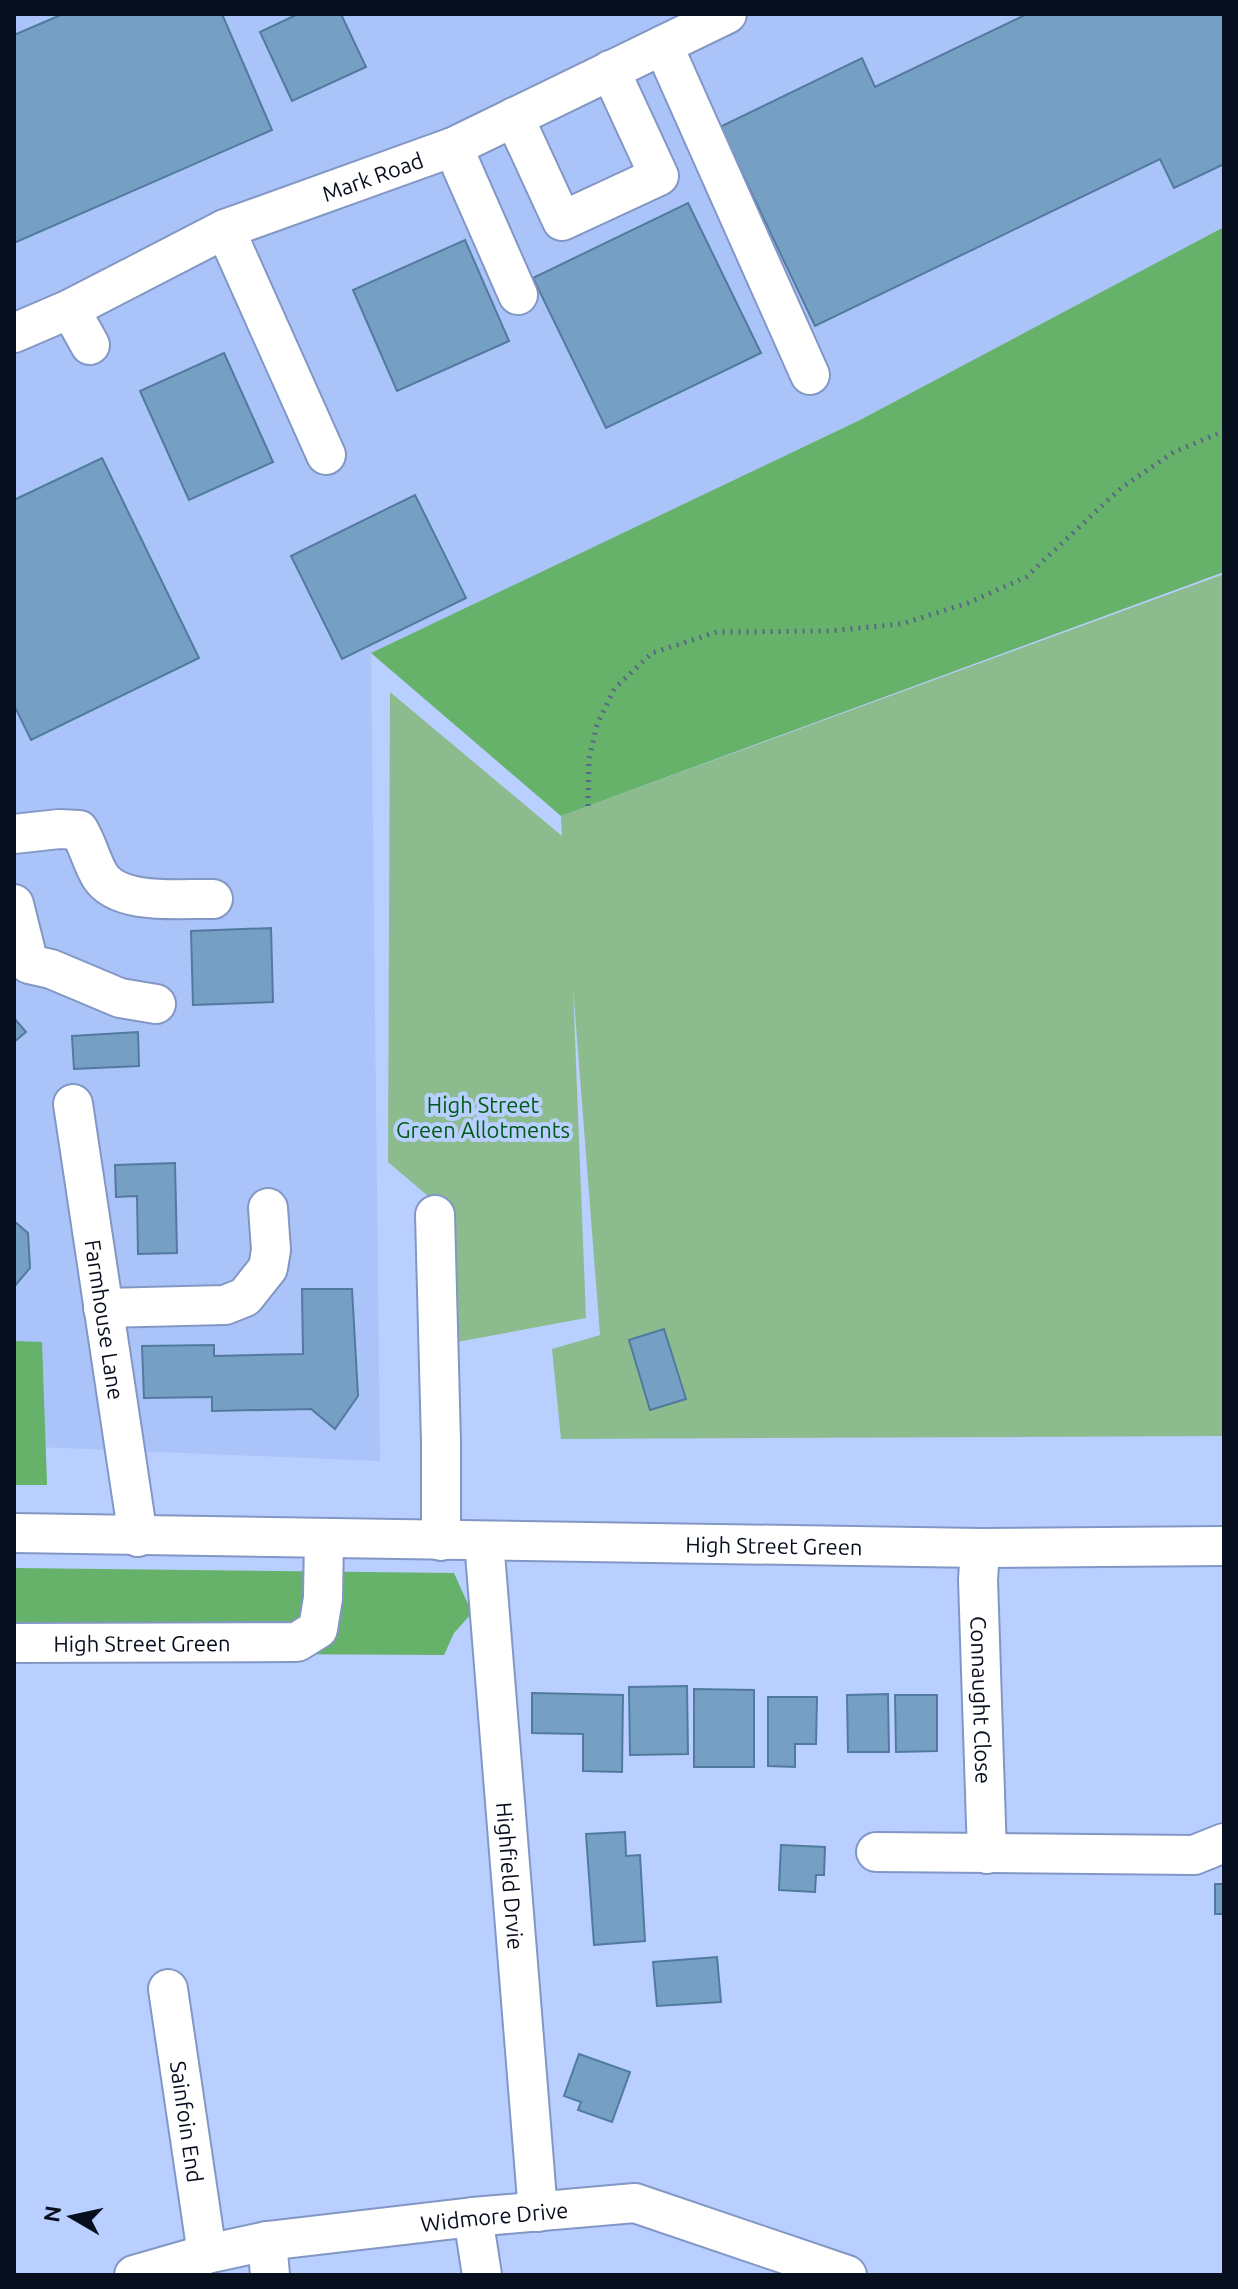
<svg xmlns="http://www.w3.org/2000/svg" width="1238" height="2289" font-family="Ubuntu,sans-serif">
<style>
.built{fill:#aac3f9}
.green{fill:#8cbc8d}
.forest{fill:#66b26a}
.building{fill:#75a0c4;stroke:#517a9e;stroke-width:2}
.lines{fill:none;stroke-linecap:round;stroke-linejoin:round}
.minor-casing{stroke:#8297c4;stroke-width:42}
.path{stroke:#596887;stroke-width:5;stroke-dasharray:2 6;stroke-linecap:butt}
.minor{stroke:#fff;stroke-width:38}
.labels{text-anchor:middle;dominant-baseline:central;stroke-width:8;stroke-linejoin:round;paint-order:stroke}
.street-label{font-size:22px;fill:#070e1e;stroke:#b8cfff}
.park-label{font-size:22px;fill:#015a15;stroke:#b8cfff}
</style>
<rect width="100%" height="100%" fill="#b8cfff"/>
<path class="built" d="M14,14h1210v213l-364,193 -489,233 9,808 -366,-15z"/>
<path class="green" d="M1224,574v862l-663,3 -9,-90 48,-14 -27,-348 13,331 -129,24 -9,-129 -60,-51 2,-470 172,144 -1,-20z"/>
<path class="forest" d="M1224,227v345l-663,244 -190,-163 489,-233z
M14,1341l28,1 5,143h-33z
M14,1568l440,5 18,40 -18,20 -10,22 -430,-2z"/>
<path class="building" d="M63,14h159l50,116 -258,113v-208z
M298,14h43l25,53 -74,34 -32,-69z
M1027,14h197v150l-50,24 -14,-29 -345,167 -95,-199 142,-69 13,29z
M688,203l73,150 -155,75 -73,-150z
M465,240l44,101 -112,50 -44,-101z
M224,353l49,109 -84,38 -49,-109z
M102,458l97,200 -168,82 -17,-35v-205z
M415,495l51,103 -124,61 -51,-103z
M271,928l2,74 -80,3 -2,-74z
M14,1018l12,14 -12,10z
M138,1032l1,34 -65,3 -2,-33z
M175,1163l2,90 -39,1 -1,-58 -21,1 -1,-32z
M14,1221l14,12 2,35 -16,19z
M302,1289h50l6,107 -23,33 -24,-20 -99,2v-14l-68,1 -2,-52 72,-1v11l89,-2z
M664,1329l22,70 -36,11 -21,-70z
M687,1686l1,68 -58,1 -1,-68z
M694,1689l60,1v77h-60z
M532,1693l91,2 -1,77 -39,-1v-37l-51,-1z
M888,1694l1,58h-41l-1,-57z
M895,1695h42v56l-41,1z
M768,1697h49l-1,47h-21v23l-27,-1z
M625,1832l1,24 14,-1 5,86 -51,4 -8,-111z
M781,1845l44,2 -1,28h-8l-1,17 -36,-2z
M1215,1884h9v30h-9z
M717,1957l4,45 -64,4 -4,-44z
M579,2054l51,18 -18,50 -34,-12 3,-8 -17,-6z"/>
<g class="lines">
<defs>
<g id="minor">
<path d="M663,45l147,330"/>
<path d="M514,117l48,104 97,-45 -49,-106"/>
<path d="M453,147l65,148"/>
<path d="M225,229l101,226"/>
<path d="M70,309l20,36"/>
<path id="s1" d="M14,333l56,-24 155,-80 228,-82 274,-133"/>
<path d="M14,834l45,-5 20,1c9,15 12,31 21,46 19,30 81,22 113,23"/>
<path d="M14,904l15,60 22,5 69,29 36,6"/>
<path id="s2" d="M73,1104l65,433"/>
<path d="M435,1215l6,227v99"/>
<path d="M103,1308l122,-3 20,-8 23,-29 3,-18 -3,-42"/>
<path id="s3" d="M14,1533l966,15 244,-2"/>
<path id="s4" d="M484,1541l54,671"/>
<path id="s5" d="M980,1548l-2,32 9,274"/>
<path id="s6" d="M14,1643l283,-1 21,-13 5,-31 1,-60"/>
<path d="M876,1852l318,3 30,-12"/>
<path id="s7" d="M168,1989l39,265"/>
<path d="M473,2217l9,58"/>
<path d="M267,2241l3,34"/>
<path id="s8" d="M134,2275l73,-21 60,-13 206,-24 162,-14 212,72"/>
</g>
</defs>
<use href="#minor" class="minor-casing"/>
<path class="path" d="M588,806l1,-47 8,-35 18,-36 37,-35 65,-21 112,-1 72,-7 67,-21 58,-26 95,-89 53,-36 50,-21"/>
<use href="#minor" class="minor"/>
</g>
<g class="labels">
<g class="street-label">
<text stroke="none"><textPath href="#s1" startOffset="392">Mark Road</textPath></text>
<text stroke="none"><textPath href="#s2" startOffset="218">Farmhouse Lane</textPath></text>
<text stroke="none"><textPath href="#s3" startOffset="760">High Street Green</textPath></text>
<text stroke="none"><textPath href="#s6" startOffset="128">High Street Green</textPath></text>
<text stroke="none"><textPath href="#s5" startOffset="152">Connaught Close</textPath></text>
<text stroke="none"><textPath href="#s4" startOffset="336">Highfield Drvie</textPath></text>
<text stroke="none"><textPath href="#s7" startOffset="134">Sainfoin End</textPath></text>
<text stroke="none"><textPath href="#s8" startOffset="366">Widmore Drive</textPath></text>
</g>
<g class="park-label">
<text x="483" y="1104">High Street<tspan x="483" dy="25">Green Allotments</tspan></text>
</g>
</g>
<rect width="1238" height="2289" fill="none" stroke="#070e1e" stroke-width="32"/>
<g transform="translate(72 2217) rotate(279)" stroke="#b8cfff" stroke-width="6" paint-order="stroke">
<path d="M0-6L14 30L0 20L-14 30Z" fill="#070e1e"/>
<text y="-12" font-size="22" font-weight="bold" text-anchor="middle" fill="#070e1e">N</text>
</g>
</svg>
